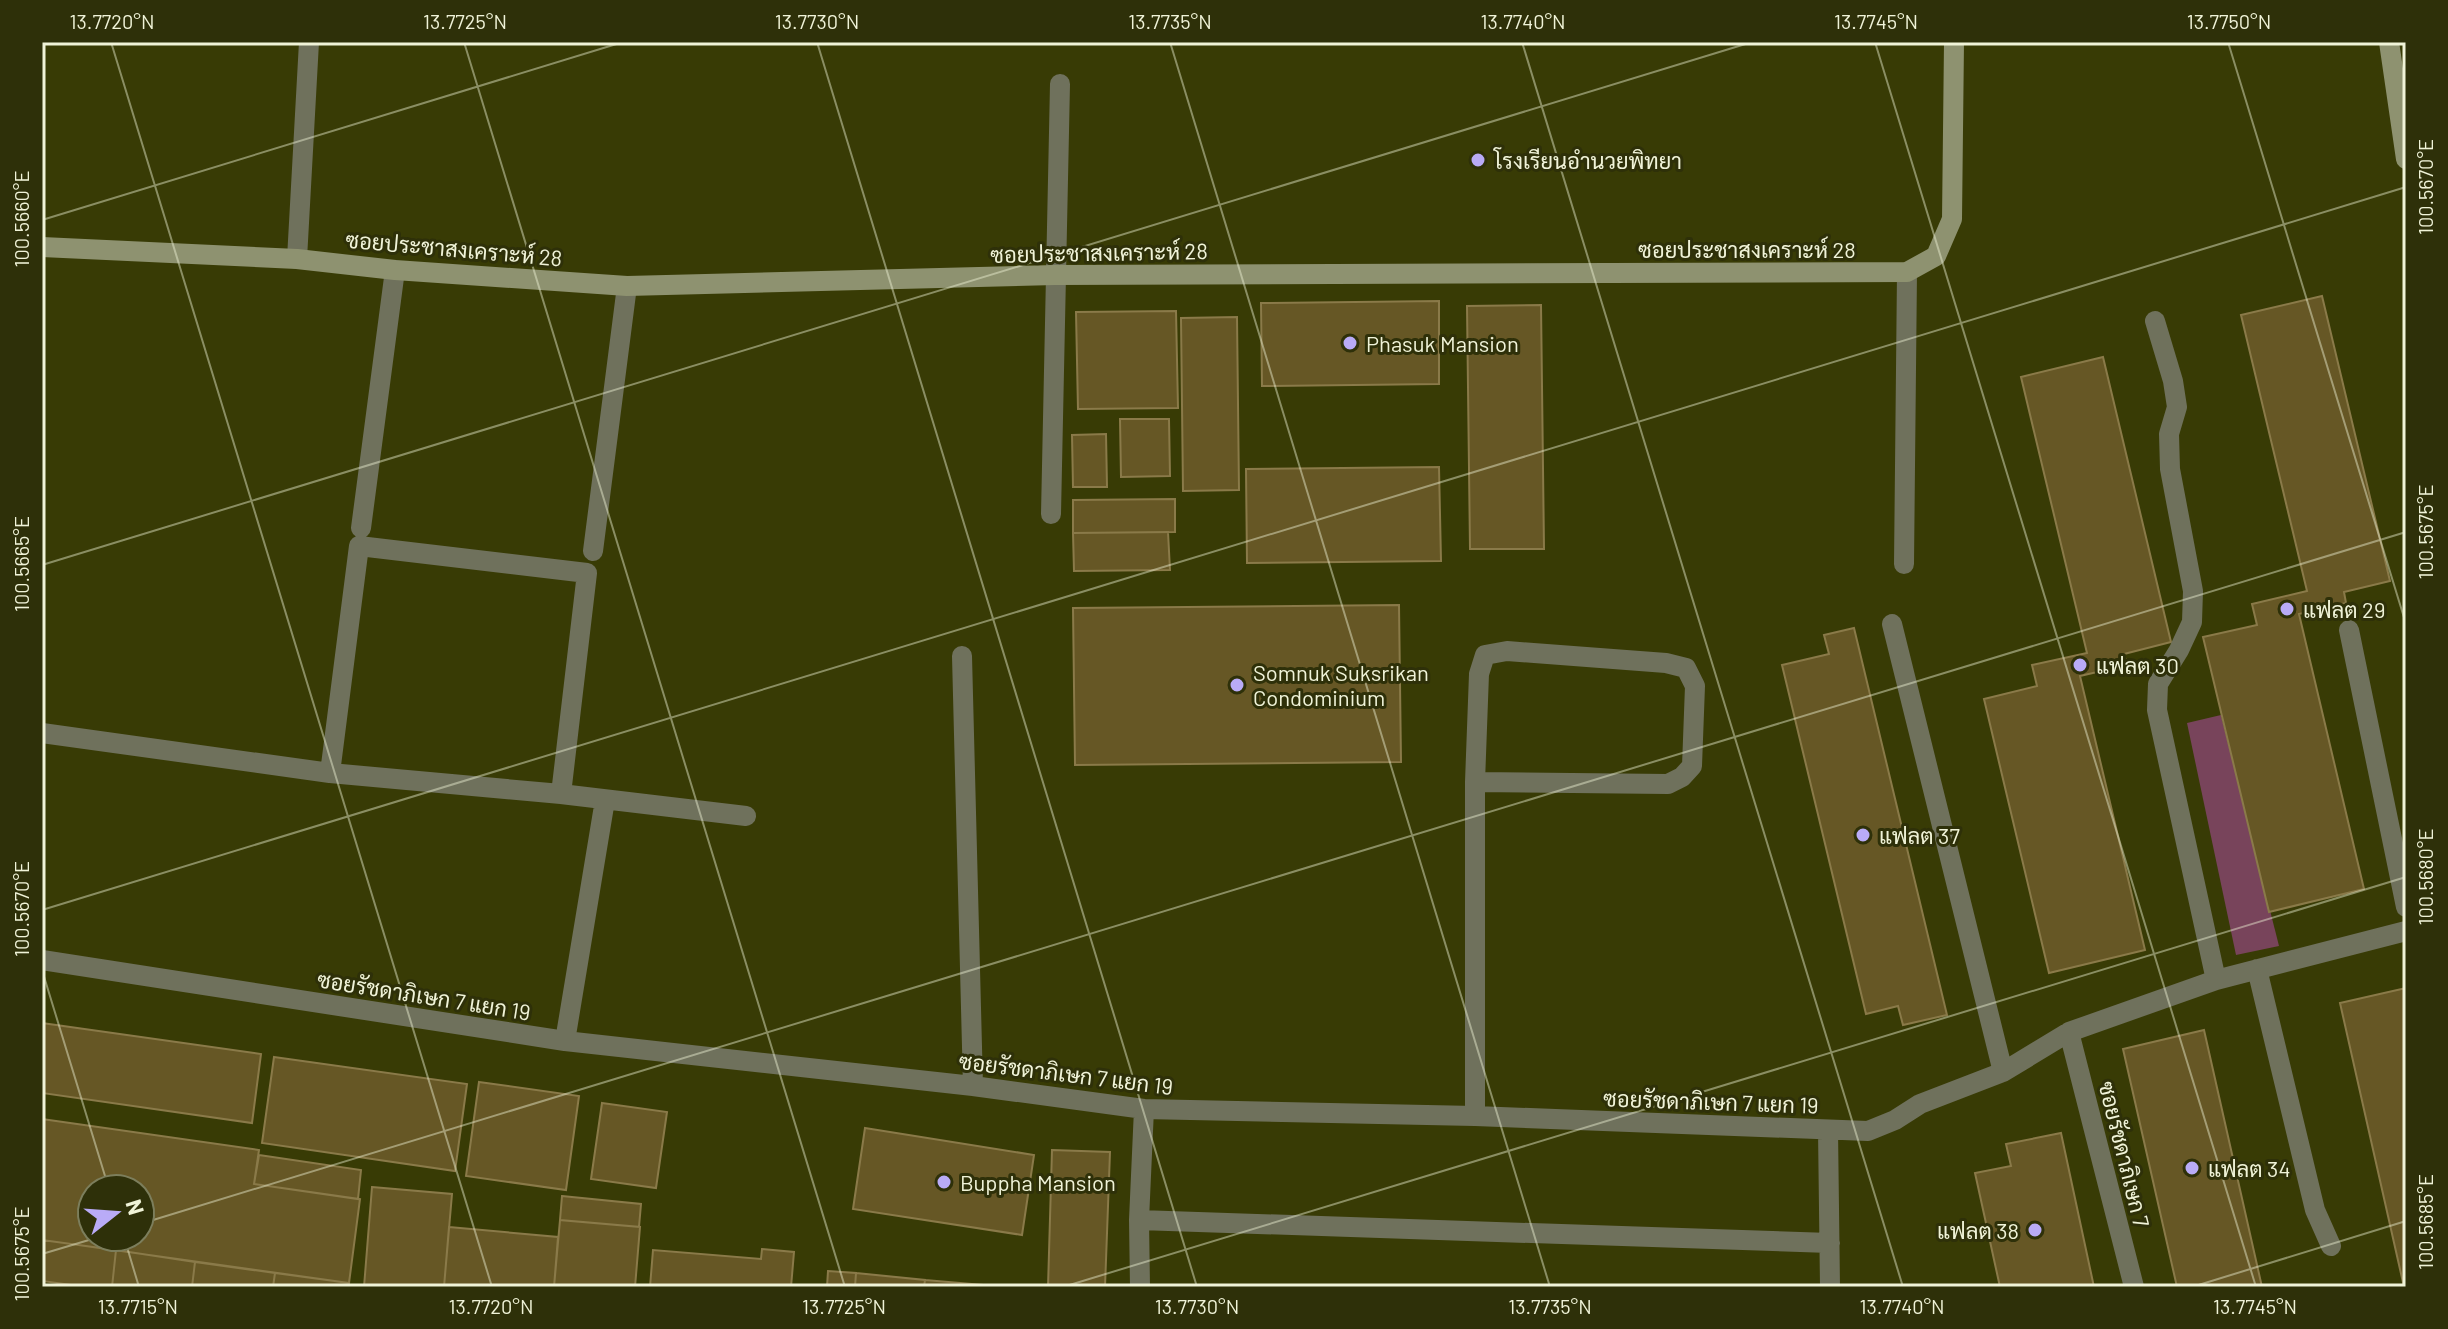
<svg xmlns="http://www.w3.org/2000/svg" width="2448" height="1329" font-family="Barlow,Sarabun,sans-serif">
<style>
.green{fill:#78445b}
.building{fill:#665725;stroke:#8a7a49;stroke-width:2;fill-rule:evenodd}
.lines{fill:none;stroke-linecap:round;stroke-linejoin:round}
.street{stroke:#6f715c;stroke-width:20}
.secondary{stroke:#8e9270;stroke-width:20}
.ticks{fill:none;stroke:#f0f3d8;stroke-width:2;stroke-opacity:0.45}
.poi-dot{fill:#b9abf7;stroke:#2e3009;stroke-width:3}
.labels{text-anchor:middle;dominant-baseline:central;stroke-width:6;stroke-linejoin:round;paint-order:stroke}
.poi-label{font-size:22px;fill:#f0f3d8;stroke:#2e3009;text-anchor:start}
.street-label{font-size:22px;fill:#f0f3d8;stroke:#2e3009}
.neatline{fill:none;stroke:#f0f3d8;stroke-width:3}
.ticks-label{font-size:20px;text-anchor:middle;fill:#f0f3d8}
</style>
<rect width="100%" height="100%" fill="#383b05"/>
<path class="green" d="M2221,715l58,231 -43,9 -49,-232z"/>
<path class="building" d="M2322,296l68,285 -46,11 2,11 -47,11 65,275 -95,23 -66,-275 54,-12 -5,-21 55,-13 -66,-276z
M1439,301v83l-177,2 -1,-83z
M1541,305l3,244h-74l-3,-243z
M1176,311l2,97 -100,1 -2,-97z
M1237,317l2,173 -56,1 -2,-173z
M2103,357l68,285 -47,12 3,11 -47,11 65,274 -96,23 -65,-274 53,-13 -5,-21 55,-12 -66,-276z
M1120,419h49l1,57 -49,1z
M1106,434l1,53h-34l-1,-52z
M1439,467l2,94 -194,2 -1,-94z
M1175,499v33l-102,1v-33z
M1168,532l2,38 -96,1 -1,-38z
M1399,605l2,157 -326,3 -2,-157z
M1854,628l93,387 -44,10 -5,-19 -32,8 -84,-349 47,-11 -5,-19z
M2406,988v299h-2l-64,-284z
M42,1023l219,31 -9,69 -210,-30z
M2204,1030l58,257h-85l-54,-238z
M274,1057l193,27 -12,87 -193,-28z
M479,1082l100,14 -13,94 -100,-14z
M602,1103l65,9 -11,76 -65,-9z
M42,1119l217,31 -5,34 106,15 -11,84 -307,-43zM92,1189h48v48h-48z
M865,1128l169,27 -12,80 -169,-26z
M2061,1133l33,154h-94l-25,-114 36,-7 -5,-22z
M1052,1150l58,2 -5,135h-57z
M259,1155l102,15 -3,29 -104,-15z
M372,1187l80,7 -8,93h-80z
M562,1196l79,8 -2,23 -79,-7z
M560,1220l80,7 -5,60h-81z
M449,1227l109,10 -4,50h-110z
M42,1240l74,10 -4,37h-26l-44,-6z
M762,1249l32,3 -3,35h-141l3,-37 108,9z
M116,1250l79,12 -3,25h-80z
M195,1262l80,11 -2,14h-81z
M828,1271l28,2 -1,14h-28z
M275,1273l74,10 -1,4h-75z
M856,1273l69,7 -1,7h-69z
M925,1280l82,7h-83z"/>
<g class="lines">
<path class="street" d="M297,259l12,-217
M2155,321l18,60 4,26 -8,27 1,35 23,122 -1,31 -13,28 -21,34 -1,26 59,270
M1051,514l9,-430
M361,528l34,-258
M593,551l34,-265
M1904,564l3,-292
M1892,624l111,448
M2349,630l57,277
M962,656l11,430
M42,733l288,40 231,21 185,22
M330,773l29,-227 228,27 -26,221
M42,960l523,81 408,45 171,23 331,7 393,15 27,-11 25,-16 83,-32 66,-40 147,-52 190,-49
M2257,969l58,241 16,36
M2069,1032l65,255
M565,1041l40,-241
M1475,1116v-334l4,-108 6,-19 22,-4 159,12 20,5 9,18 -3,80 -10,11 -14,7 -193,-2
M1828,1130l2,157
M1139,1220l691,23
M1140,1287l-1,-67 5,-111"/>
<path class="secondary" d="M2389,42l17,117
M42,247l255,12 98,11 232,16 428,-11 852,-3 29,-16 16,-37 2,-177"/>
</g>
<path class="ticks" d="M111,42l381,1245M464,42l381,1245M817,42l380,1245M1170,42l380,1245M1522,42l381,1245M1875,42l381,1245M2228,42l178,582M42,220l581,-178M42,565l1710,-523M42,910l2364,-723M42,970l67,219M140,1224l2266,-692M124,1237l15,50M42,1254l57,-17M1063,1287l1343,-410M2192,1287l214,-66"/>
<g class="poi-dot">
<circle cx="1478" cy="160" r="8"/>
<circle cx="1350" cy="343" r="8"/>
<circle cx="2287" cy="609" r="8"/>
<circle cx="2080" cy="665" r="8"/>
<circle cx="1237" cy="685" r="8"/>
<circle cx="1863" cy="835" r="8"/>
<circle cx="2192" cy="1168" r="8"/>
<circle cx="944" cy="1182" r="8"/>
<circle cx="2035" cy="1230" r="8"/>
</g>
<g class="labels">
<g class="poi-label">
<text x="1494" y="160">โรงเรียนอำนวยพิทยา</text>
<text x="1366" y="343">Phasuk Mansion</text>
<text x="2303" y="609">แฟลต 29</text>
<text x="2096" y="665">แฟลต 30</text>
<text x="1253" y="672">Somnuk Suksrikan<tspan x="1253" dy="25">Condominium</tspan></text>
<text x="1879" y="835">แฟลต 37</text>
<text x="2208" y="1168">แฟลต 34</text>
<text x="960" y="1182">Buppha Mansion</text>
<text x="2019" y="1230" text-anchor="end">แฟลต 38</text>
</g>
<g class="street-label">
<text transform="translate(454 248) rotate(5)">ซอยประชาสงเคราะห์ 28</text>
<text x="1747" y="249">ซอยประชาสงเคราะห์ 28</text>
<text transform="translate(1099 252) rotate(-1)">ซอยประชาสงเคราะห์ 28</text>
<text transform="translate(424 995) rotate(9)">ซอยรัชดาภิเษก 7 แยก 19</text>
<text transform="translate(1066 1073) rotate(7)">ซอยรัชดาภิเษก 7 แยก 19</text>
<text transform="translate(1711 1101) rotate(2)">ซอยรัชดาภิเษก 7 แยก 19</text>
<text transform="translate(2125 1154) rotate(76)">ซอยรัชดาภิเษก 7</text>
</g>
</g>
<rect width="2448" height="1329" fill="none" stroke="#2e3009" stroke-width="88"/>
<g transform="translate(116 1213) rotate(73)"><circle r="38" fill="#2e3009" stroke="#7c7e5c" stroke-width="2"/>
<path d="M0-6L14 30L0 20L-14 30Z" fill="#b9abf7"/>
<text y="-12" font-size="22" font-weight="bold" text-anchor="middle" fill="#f0f3d8">N</text>
</g>
<rect x="44" y="44" width="2360" height="1241" class="neatline"/>
<g class="ticks-label">
<text x="112" y="29">13.7720°N</text>
<text x="465" y="29">13.7725°N</text>
<text x="817" y="29">13.7730°N</text>
<text x="1170" y="29">13.7735°N</text>
<text x="1523" y="29">13.7740°N</text>
<text x="1876" y="29">13.7745°N</text>
<text x="2229" y="29">13.7750°N</text>
<text transform="translate(2426 187) rotate(-90)" y="7">100.5670°E</text>
<text transform="translate(22 219) rotate(-90)" y="7">100.5660°E</text>
<text transform="translate(2426 532) rotate(-90)" y="7">100.5675°E</text>
<text transform="translate(22 564) rotate(-90)" y="7">100.5665°E</text>
<text transform="translate(2426 877) rotate(-90)" y="7">100.5680°E</text>
<text transform="translate(22 909) rotate(-90)" y="7">100.5670°E</text>
<text transform="translate(2426 1222) rotate(-90)" y="7">100.5685°E</text>
<text transform="translate(22 1254) rotate(-90)" y="7">100.5675°E</text>
<text x="138" y="1314">13.7715°N</text>
<text x="491" y="1314">13.7720°N</text>
<text x="844" y="1314">13.7725°N</text>
<text x="1197" y="1314">13.7730°N</text>
<text x="1550" y="1314">13.7735°N</text>
<text x="1902" y="1314">13.7740°N</text>
<text x="2255" y="1314">13.7745°N</text>
</g>
</svg>
